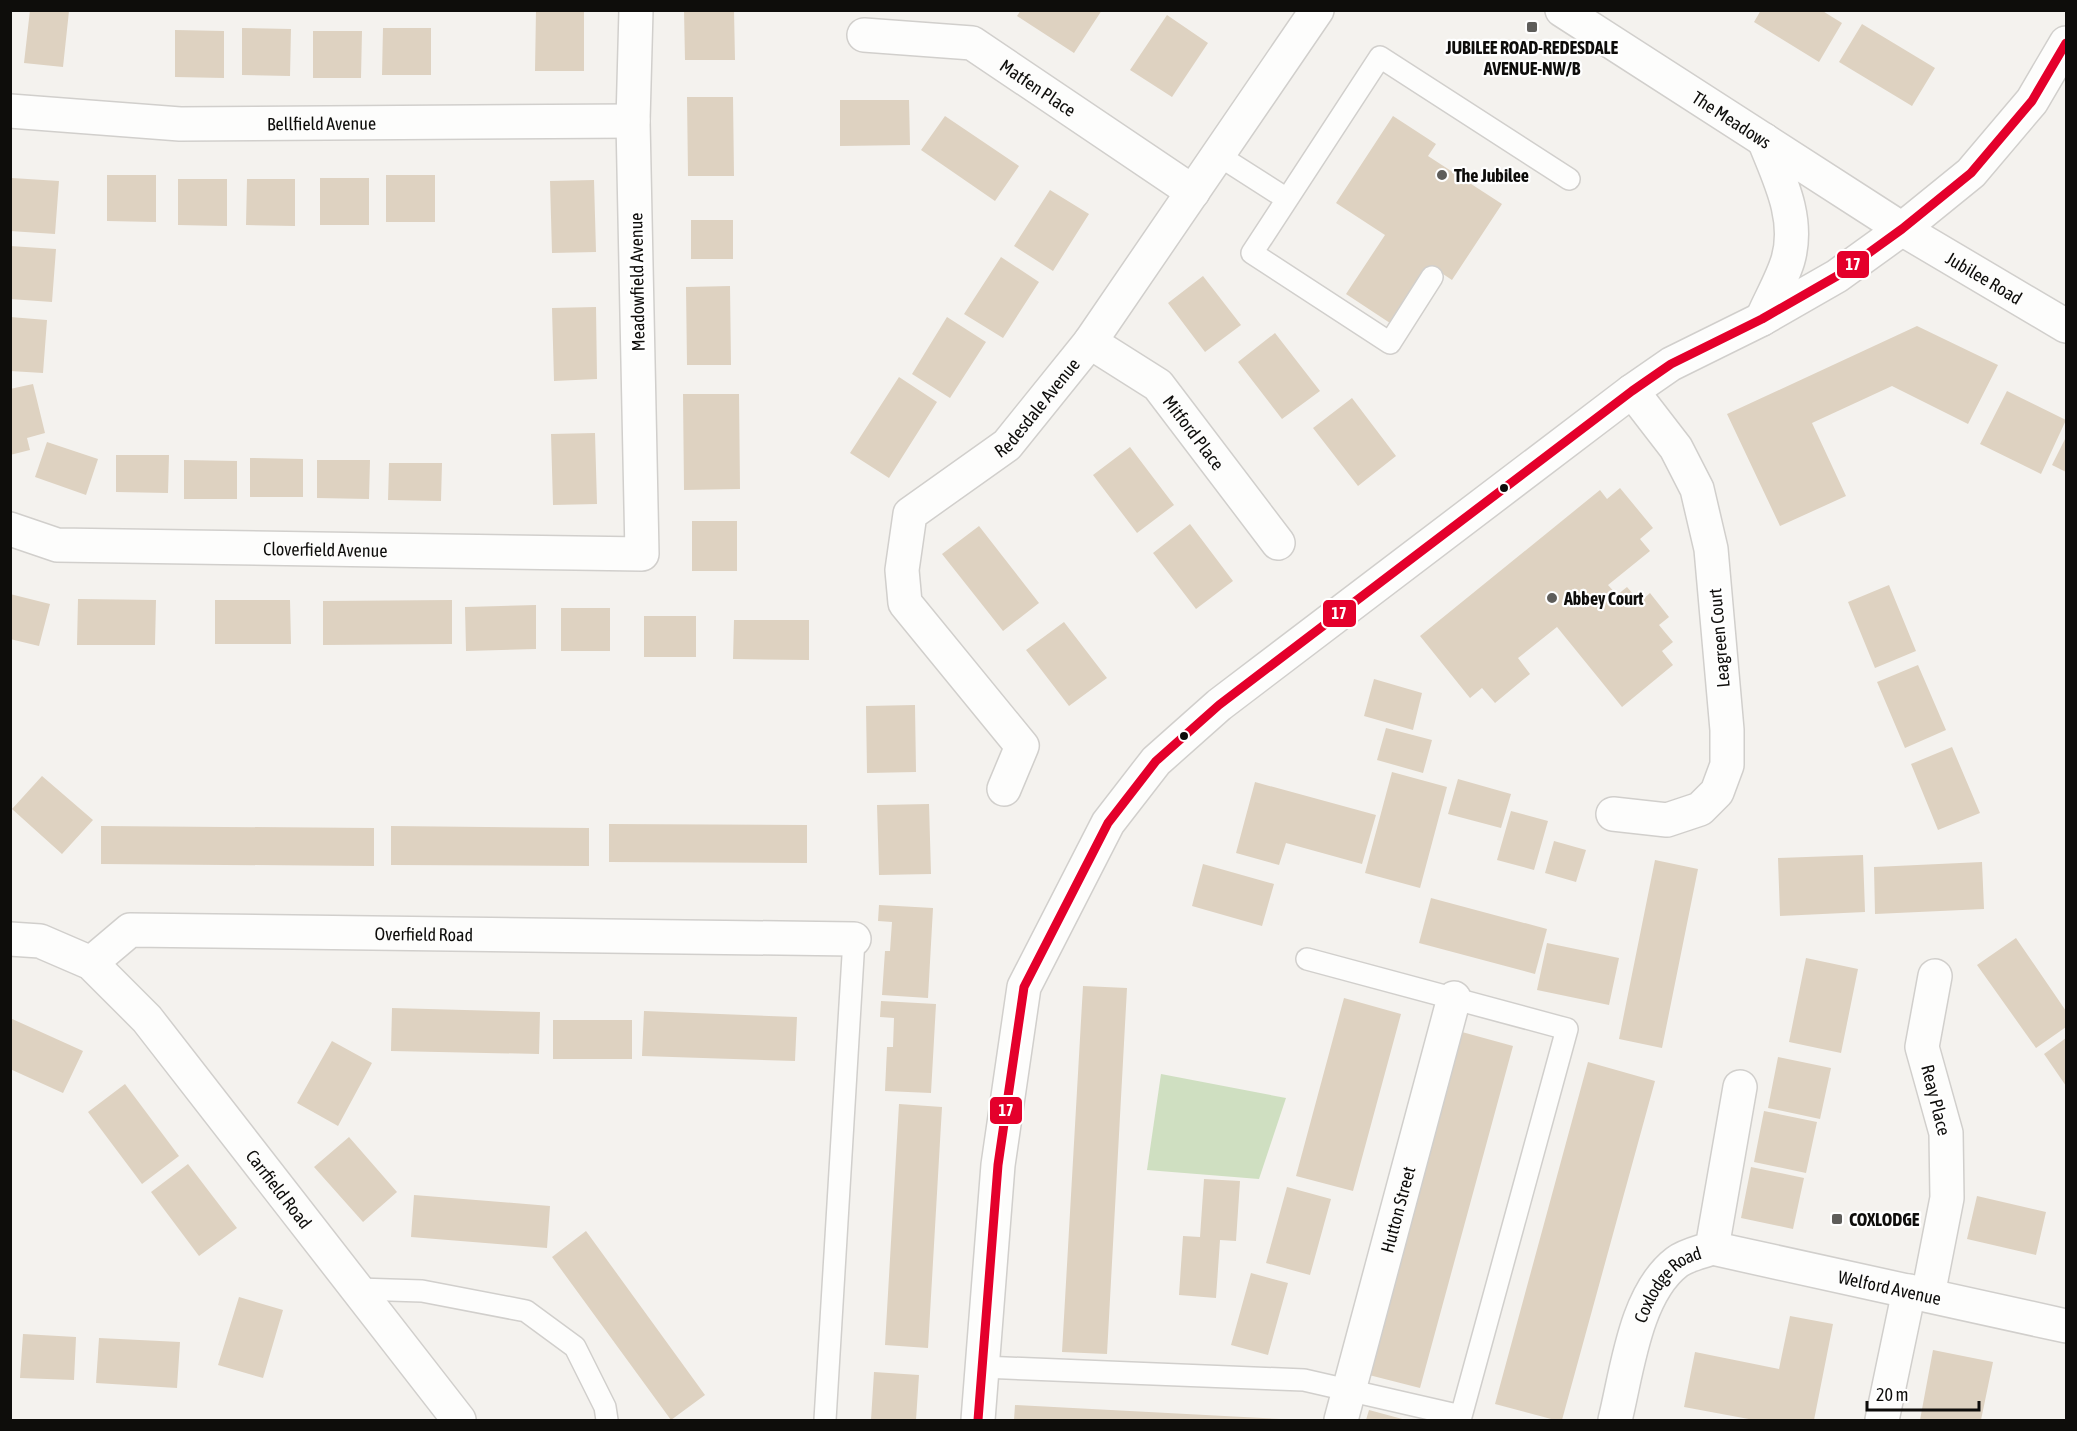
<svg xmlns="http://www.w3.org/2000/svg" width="2077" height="1431" font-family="'Asap Condensed',sans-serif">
	<rect width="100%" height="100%" fill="#f4f2ee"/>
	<path fill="#cfdfc1" d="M 1161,1074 L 1286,1098 L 1259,1179 L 1147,1170 Z"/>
	<path fill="#ded2c1" d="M 30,10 L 69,11 L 63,67 L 24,63 Z
		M 536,10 L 584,10 L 584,71 L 535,71 Z
		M 684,10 L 734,10 L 735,60 L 685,60 Z
		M 1021,10 L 1102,10 L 1074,53 L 1017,16 Z
		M 1761,10 L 1821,10 L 1842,23 L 1819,62 L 1754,22 Z
		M 1167,15 L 1208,43 L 1172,97 L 1130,70 Z
		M 1862,24 L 1935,68 L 1912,106 L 1839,62 Z
		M 242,28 L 291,29 L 290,76 L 242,75 Z
		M 383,28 L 431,28 L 431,75 L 382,75 Z
		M 175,30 L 224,31 L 224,78 L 175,77 Z
		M 313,31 L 362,31 L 361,78 L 313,78 Z
		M 687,97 L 733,97 L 734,176 L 688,176 Z
		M 840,100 L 909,100 L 910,145 L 840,146 Z
		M 945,116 L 1019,166 L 995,201 L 921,150 Z
		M 1393,116 L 1436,144 L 1428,156 L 1502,204 L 1452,280 L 1431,266 L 1393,325 L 1346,294 L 1385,235 L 1336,203 Z
		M 107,175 L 156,175 L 156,222 L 107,221 Z
		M 386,175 L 435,175 L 435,222 L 386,222 Z
		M 12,178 L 59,181 L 55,234 L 10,231 Z
		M 320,178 L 369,178 L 369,225 L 320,225 Z
		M 178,179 L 227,179 L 227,226 L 178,225 Z
		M 247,179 L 295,179 L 295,226 L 246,225 Z
		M 594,180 L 596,252 L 552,253 L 550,181 Z
		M 1050,190 L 1089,214 L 1053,271 L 1014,246 Z
		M 691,220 L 733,220 L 733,259 L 691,259 Z
		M 10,246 L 56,249 L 52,302 L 10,299 Z
		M 1001,257 L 1039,282 L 1003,338 L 964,314 Z
		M 1203,276 L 1241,325 L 1205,352 L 1168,303 Z
		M 730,286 L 731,365 L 687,365 L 686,287 Z
		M 596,307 L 597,379 L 554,381 L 552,308 Z
		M 10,317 L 47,320 L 43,373 L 10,371 Z
		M 947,317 L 986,342 L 950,398 L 912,374 Z
		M 1917,326 L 1998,365 L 1968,424 L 1892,386 L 1812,423 L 1846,496 L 1780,526 L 1727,414 Z
		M 1275,333 L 1320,391 L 1282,419 L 1238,362 Z
		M 899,377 L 937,402 L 889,478 L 850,453 Z
		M 33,384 L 45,433 L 27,438 L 30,450 L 10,455 L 10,389 Z
		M 2007,391 L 2066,420 L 2041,474 L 1980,444 Z
		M 683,394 L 739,394 L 740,489 L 684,490 Z
		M 1352,398 L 1396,456 L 1358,486 L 1313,428 Z
		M 595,433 L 597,504 L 553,505 L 551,434 Z
		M 2066,437 L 2066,472 L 2052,465 Z
		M 47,442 L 98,459 L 86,495 L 35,477 Z
		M 1130,447 L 1174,505 L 1137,533 L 1093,475 Z
		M 116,455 L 169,455 L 168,493 L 116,492 Z
		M 250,458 L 303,459 L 303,497 L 250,497 Z
		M 184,460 L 237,461 L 237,499 L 184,499 Z
		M 317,460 L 370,460 L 369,499 L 317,498 Z
		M 389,463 L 442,463 L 441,501 L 388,500 Z
		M 1620,488 L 1653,528 L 1640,539 L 1650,551 L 1608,585 L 1617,595 L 1627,587 L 1640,602 L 1650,593 L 1669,617 L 1659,625 L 1673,642 L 1662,651 L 1673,665 L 1622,707 L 1557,627 L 1518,658 L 1530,674 L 1495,703 L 1482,688 L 1470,698 L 1420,636 L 1600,490 L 1607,499 Z
		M 692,521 L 737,521 L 737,571 L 692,571 Z
		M 1190,524 L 1233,581 L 1196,609 L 1153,553 Z
		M 979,526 L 1039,603 L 1003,631 L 942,554 Z
		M 1889,585 L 1916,651 L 1875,668 L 1848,602 Z
		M 10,594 L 50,604 L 39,646 L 10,639 Z
		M 78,599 L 156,600 L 155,645 L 77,645 Z
		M 215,600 L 290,600 L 291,644 L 215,644 Z
		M 452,600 L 452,644 L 323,645 L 323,601 Z
		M 536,605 L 536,649 L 466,651 L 465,607 Z
		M 561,608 L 610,608 L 610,651 L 561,651 Z
		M 644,616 L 696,616 L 696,657 L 644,657 Z
		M 734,620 L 809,620 L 809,660 L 733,659 Z
		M 1064,622 L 1107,678 L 1069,706 L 1026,650 Z
		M 1918,665 L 1946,730 L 1905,748 L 1877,682 Z
		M 1374,679 L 1422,693 L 1413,730 L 1364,716 Z
		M 915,705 L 916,772 L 867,773 L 866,706 Z
		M 1386,728 L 1432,740 L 1423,773 L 1377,760 Z
		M 1952,747 L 1980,813 L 1938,830 L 1911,764 Z
		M 1392,772 L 1447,787 L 1420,888 L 1365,873 Z
		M 42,776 L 93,820 L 62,854 L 12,809 Z
		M 1458,779 L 1511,794 L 1501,828 L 1448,814 Z
		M 1255,782 L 1376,815 L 1362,864 L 1286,843 L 1279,865 L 1236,853 Z
		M 929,804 L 931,874 L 879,875 L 877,805 Z
		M 1511,811 L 1548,821 L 1534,870 L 1497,860 Z
		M 609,824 L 807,825 L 807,863 L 609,862 Z
		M 101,826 L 374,828 L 374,866 L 101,864 Z
		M 391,826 L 589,828 L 589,866 L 391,865 Z
		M 1554,841 L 1586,850 L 1576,882 L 1545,873 Z
		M 1863,855 L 1865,912 L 1780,916 L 1778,858 Z
		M 1655,860 L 1698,869 L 1662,1048 L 1619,1039 Z
		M 1982,862 L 1984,909 L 1875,914 L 1874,867 Z
		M 1203,864 L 1274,884 L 1262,926 L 1192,906 Z
		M 1431,898 L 1547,929 L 1535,974 L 1419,943 Z
		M 879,905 L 933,908 L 928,998 L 882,995 L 885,951 L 890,951 L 892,922 L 878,921 Z
		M 2016,938 L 2066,1011 L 2066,1027 L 2036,1048 L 1977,965 Z
		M 1547,943 L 1619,958 L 1609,1005 L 1537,990 Z
		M 1806,958 L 1858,969 L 1841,1053 L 1789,1042 Z
		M 1083,986 L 1127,988 L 1107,1354 L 1062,1352 Z
		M 1344,998 L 1401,1014 L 1353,1191 L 1296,1176 Z
		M 881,1001 L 936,1004 L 931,1093 L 885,1091 L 887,1047 L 893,1047 L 894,1018 L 880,1017 Z
		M 392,1008 L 540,1012 L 539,1054 L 391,1051 Z
		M 644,1011 L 797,1017 L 795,1061 L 642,1056 Z
		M 10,1018 L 83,1051 L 63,1093 L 10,1069 Z
		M 553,1020 L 632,1020 L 632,1059 L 553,1059 Z
		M 1462,1032 L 1513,1046 L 1420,1388 L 1369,1375 Z
		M 2066,1038 L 2066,1086 L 2044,1054 Z
		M 332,1041 L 372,1063 L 338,1126 L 297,1103 Z
		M 1778,1057 L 1831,1068 L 1820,1119 L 1768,1108 Z
		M 1588,1062 L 1655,1081 L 1562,1420 L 1555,1420 L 1495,1404 Z
		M 125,1084 L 179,1156 L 142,1184 L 88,1112 Z
		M 899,1104 L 942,1107 L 928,1348 L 885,1345 Z
		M 1764,1111 L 1817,1122 L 1806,1173 L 1754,1162 Z
		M 349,1137 L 397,1192 L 363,1222 L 314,1167 Z
		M 188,1164 L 237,1228 L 199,1256 L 151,1192 Z
		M 1751,1167 L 1804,1178 L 1793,1229 L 1741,1218 Z
		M 1204,1179 L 1240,1181 L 1236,1241 L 1220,1240 L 1216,1298 L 1179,1295 L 1183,1236 L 1200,1237 Z
		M 1287,1187 L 1331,1199 L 1310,1275 L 1266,1263 Z
		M 414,1195 L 550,1206 L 547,1248 L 411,1237 Z
		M 1977,1196 L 2046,1212 L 2036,1255 L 1967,1239 Z
		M 586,1231 L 705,1395 L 671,1420 L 552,1257 Z
		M 1251,1273 L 1288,1283 L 1268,1355 L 1231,1345 Z
		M 239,1297 L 283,1310 L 263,1378 L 218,1365 Z
		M 1790,1316 L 1833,1324 L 1814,1420 L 1754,1420 L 1684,1407 L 1695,1352 L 1779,1369 Z
		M 23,1334 L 76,1337 L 74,1380 L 20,1378 Z
		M 99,1338 L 180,1342 L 177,1388 L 96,1383 Z
		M 1933,1350 L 1993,1362 L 1981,1420 L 1920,1420 Z
		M 874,1372 L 919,1375 L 916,1420 L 871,1420 Z
		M 1015,1405 L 1281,1419 L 1281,1420 L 1014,1420 Z
		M 1369,1410 L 1406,1420 L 1366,1420 Z"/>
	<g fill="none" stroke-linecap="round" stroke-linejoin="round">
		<g stroke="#d1cfcc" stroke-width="24">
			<path id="service" d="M 1218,155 L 1287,199
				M 1432,277 L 1390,343 L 1252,253 L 1380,57 L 1569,179
				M 1307,959 L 1567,1029 L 1460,1420
				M 358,1289 L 422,1291 L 526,1311 L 575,1347 L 605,1407 L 607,1420
				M 982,1367 L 1304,1380 L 1461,1416
				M 825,1420 L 854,939"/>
		</g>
		<g stroke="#d1cfcc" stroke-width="36">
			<g id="minor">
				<path id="s1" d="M 864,35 L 972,43 L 1193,192"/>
				<path id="s2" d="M 10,111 L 180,124 L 633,121"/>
				<path id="s3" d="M 1090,342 L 1158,385 L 1278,543"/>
				<path id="s4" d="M 10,529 L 57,545 L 642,554 L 633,121 L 636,10"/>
				<path id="s5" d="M 1004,789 L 1022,746 L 905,603 L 902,570 L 910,514 L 1007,445 L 1090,342 L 1317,10"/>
				<path d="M 1613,814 L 1667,820 L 1700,809 L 1717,792 L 1727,765 L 1727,730 L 1711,549 L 1697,489 L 1676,448 L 1632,391"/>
				<path id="s6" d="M 10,939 L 40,941 L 91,963 L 147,1019 L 459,1420"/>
				<path id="s7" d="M 91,963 L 130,930 L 854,939"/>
				<path id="s8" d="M 1712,1248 L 2066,1326"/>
				<path d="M 1928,1295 L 1947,1198 L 1946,1133 L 1922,1047 L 1935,976"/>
				<path id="s9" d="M 1341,1420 L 1454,998"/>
				<path id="s10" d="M 1615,1420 C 1627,1372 1635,1294 1677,1262 C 1686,1255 1701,1252 1712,1248 L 1740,1087"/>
				<path d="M 1882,1420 L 1909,1291"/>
			</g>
		</g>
		<g stroke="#d1cfcc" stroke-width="36">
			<g id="tertiary">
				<path id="s11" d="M 1562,10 L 1902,229 L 2066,326"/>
				<path d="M 1762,319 C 1770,300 1782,280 1788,260 C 1800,218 1779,178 1764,140"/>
				<path d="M 978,1420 L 998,1165 L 1024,987 L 1108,823 L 1156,761 L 1219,705 L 1632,391 L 1671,364 L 1762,319 L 1837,276 L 1902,229 L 1971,173 L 2032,101 L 2066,43"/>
			</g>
		</g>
		<use href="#service" stroke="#fdfdfc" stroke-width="21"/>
		<use href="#minor" stroke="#fdfdfc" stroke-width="33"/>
		<use href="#tertiary" stroke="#fdfdfc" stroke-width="33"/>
		<g stroke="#fff" stroke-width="14">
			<path id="bus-1" d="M 978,1420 L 998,1165 L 1024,987 L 1108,823 L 1156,761 L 1219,705 L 1632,391 L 1671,364 L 1762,319 L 1837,276 L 1902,229 L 1971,173 L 2032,101 L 2066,43"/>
		</g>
		<use href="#bus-1" stroke="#e4002b" stroke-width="9"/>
	</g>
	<g fill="#5e5d5a" stroke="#fff" stroke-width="2">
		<rect x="1526" y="21" width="12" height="12" rx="3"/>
		<circle cx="1442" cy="175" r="6"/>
		<circle cx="1552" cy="598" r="6"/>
		<rect x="1831" y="1213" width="12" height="12" rx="3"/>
	</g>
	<g fill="#0e0d0b" stroke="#fff" stroke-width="2">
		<circle cx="1504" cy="488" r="5"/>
		<circle cx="1184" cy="736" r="5"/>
	</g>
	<g text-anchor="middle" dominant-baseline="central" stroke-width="4.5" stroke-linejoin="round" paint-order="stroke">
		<g font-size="18" font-weight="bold" fill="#0e0d0b" stroke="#fff" text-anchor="start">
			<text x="1532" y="47" text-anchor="middle">JUBILEE ROAD-REDESDALE<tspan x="1532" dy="21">AVENUE-NW/B</tspan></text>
			<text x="1454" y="175">The Jubilee</text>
			<text x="1564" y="598">Abbey Court</text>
			<text x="1849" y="1219">COXLODGE</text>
		</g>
		<g font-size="18" fill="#0e0d0b" stroke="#fff">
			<text stroke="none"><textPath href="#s1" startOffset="188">Matfen Place</textPath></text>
			<text stroke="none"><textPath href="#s11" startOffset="202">The Meadows</textPath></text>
			<text stroke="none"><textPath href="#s2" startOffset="312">Bellfield Avenue</textPath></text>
			<text stroke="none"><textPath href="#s11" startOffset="500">Jubilee Road</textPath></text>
			<text transform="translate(637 282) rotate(-91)">Meadowfield Avenue</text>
			<text stroke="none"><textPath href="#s5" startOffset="488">Redesdale Avenue</textPath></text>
			<text stroke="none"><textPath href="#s3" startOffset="140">Mitford Place</textPath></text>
			<text stroke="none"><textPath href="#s4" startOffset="318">Cloverfield Avenue</textPath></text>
			<text transform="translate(1719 638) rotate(-95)">Leagreen Court</text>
			<text stroke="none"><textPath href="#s7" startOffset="345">Overfield Road</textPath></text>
			<text transform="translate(1936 1100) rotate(76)">Reay Place</text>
			<text stroke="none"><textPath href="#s6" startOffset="380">Carrfield Road</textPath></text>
			<text stroke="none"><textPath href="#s9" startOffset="218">Hutton Street</textPath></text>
			<text stroke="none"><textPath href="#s8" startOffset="182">Welford Avenue</textPath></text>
			<text stroke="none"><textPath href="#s10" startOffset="150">Coxlodge Road</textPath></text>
		</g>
	</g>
	<g stroke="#fff" stroke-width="2">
		<rect x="1836" y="250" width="34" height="29" rx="6" fill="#e4002b"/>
		<rect x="1322" y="599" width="35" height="29" rx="6" fill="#e4002b"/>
		<rect x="989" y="1096" width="34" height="29" rx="6" fill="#e4002b"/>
	</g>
	<g font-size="16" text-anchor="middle" font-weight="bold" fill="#fff">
		<text x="1853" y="270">17</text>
		<text x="1339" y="619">17</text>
		<text x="1006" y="1116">17</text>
	</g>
	<rect width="2077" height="1431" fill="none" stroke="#0e0d0b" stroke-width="24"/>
	<path d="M1867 1401v9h112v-9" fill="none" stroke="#0e0d0b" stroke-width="3"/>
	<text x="1876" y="1401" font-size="18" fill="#0e0d0b" stroke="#ffffff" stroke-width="4.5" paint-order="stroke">20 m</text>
</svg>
